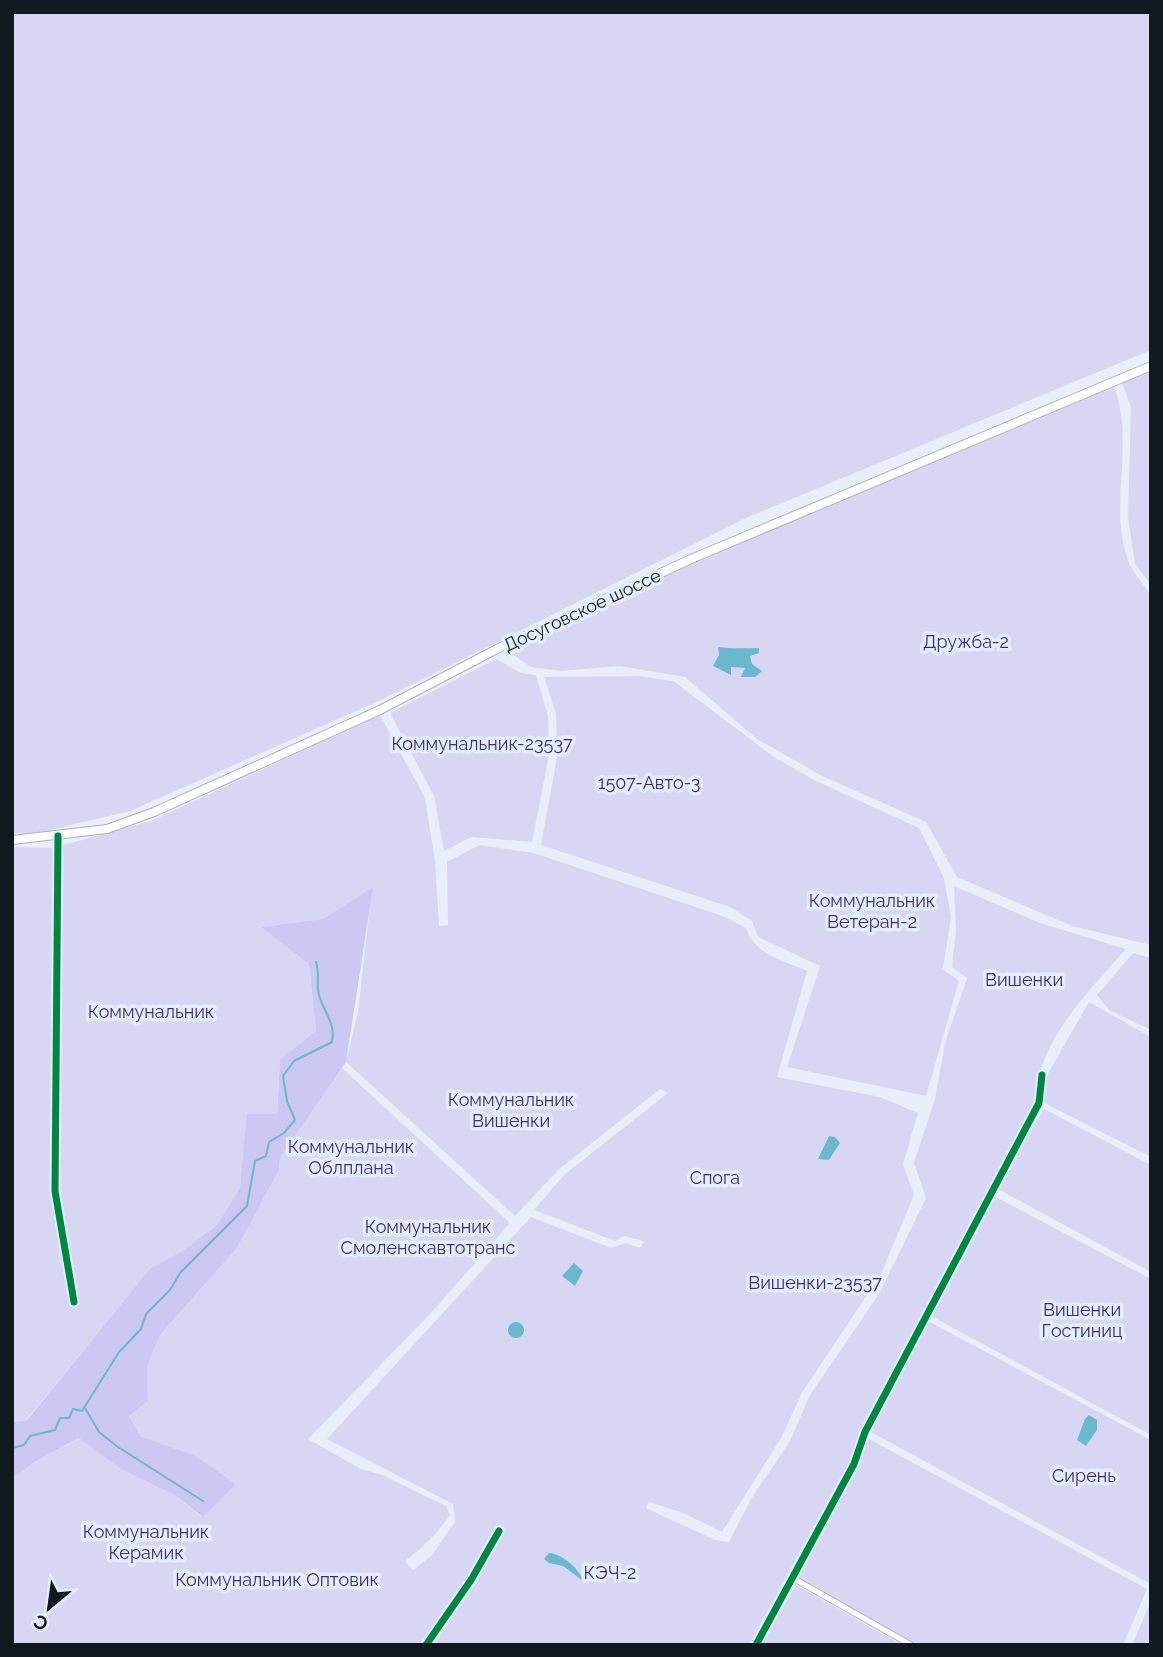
<svg xmlns="http://www.w3.org/2000/svg" width="1163" height="1657" font-family="Raleway,sans-serif">
	<rect width="100%" height="100%" fill="#e8eff8"/>
	<path fill="#d8d7f3" d="M 12,12 L 1151,12 L 1151,350 L 746,518 L 379,701 L 130,811 L 37,833 L 12,833 Z
		M 1151,369 L 1151,585 L 1135,564 L 1128,517 L 1131,407 L 1121,381 Z
		M 1114,387 C 1136,443 1107,507 1129,563 C 1134,574 1144,585 1151,595 L 1151,945 L 1072,926 L 957,877 L 926,822 L 824,777 L 757,739 L 685,677 L 619,666 L 562,671 L 531,667 L 511,653 L 734,542 L 835,497 Z
		M 496,659 L 521,673 L 536,675 L 548,716 L 549,755 L 532,842 L 471,837 L 444,851 L 434,796 L 390,713 Z
		M 638,676 L 673,681 L 774,757 L 812,779 L 919,828 L 944,878 L 951,917 L 943,969 L 959,981 L 926,1096 L 787,1067 L 820,966 L 758,937 L 752,921 L 730,907 L 541,845 L 557,757 L 556,714 L 544,677 Z
		M 380,715 L 425,798 L 435,861 L 439,926 L 448,925 L 447,862 L 479,845 L 534,853 L 723,916 L 746,928 C 755,955 782,960 807,971 L 777,1077 L 880,1097 L 918,1113 L 903,1164 L 914,1195 L 881,1274 L 803,1391 L 781,1438 L 722,1532 L 683,1513 L 649,1502 L 646,1508 L 715,1540 L 729,1542 L 751,1499 L 790,1441 L 810,1395 L 879,1294 L 926,1198 L 914,1163 L 935,1099 L 945,1043 L 967,978 L 952,967 L 956,931 L 954,886 L 1040,923 L 1126,949 C 1084,997 1041,1037 1033,1104 L 862,1426 L 856,1450 L 749,1645 L 433,1645 L 476,1582 L 505,1528 L 499,1524 L 465,1586 L 422,1645 L 12,1645 L 12,1478 L 36,1461 L 80,1438 L 119,1468 L 176,1496 L 202,1517 L 236,1484 L 196,1456 L 140,1436 L 129,1416 L 148,1401 L 147,1367 L 160,1335 L 237,1248 L 279,1170 L 280,1158 L 342,1068 L 510,1223 L 432,1312 L 308,1439 L 361,1469 L 382,1475 L 446,1506 L 450,1515 C 437,1534 423,1547 405,1561 L 413,1570 L 431,1556 L 455,1522 L 453,1504 L 327,1439 L 531,1217 L 611,1248 L 626,1243 L 640,1248 L 644,1241 L 624,1236 L 615,1241 L 534,1210 L 565,1174 L 668,1093 L 660,1089 L 558,1170 L 515,1216 L 346,1062 L 358,1012 L 372,888 L 323,919 L 261,927 L 309,964 L 316,1031 L 280,1059 L 277,1114 L 243,1165 L 240,1188 L 217,1225 L 183,1251 L 150,1270 L 26,1420 L 12,1423 L 12,847 L 53,848 L 151,821 Z
		M 1133,953 L 1151,958 L 1151,1030 L 1109,1010 L 1097,995 Z
		M 1089,1002 L 1151,1037 L 1151,1157 L 1042,1102 L 1046,1077 Z
		M 1044,1109 L 1151,1165 L 1151,1272 L 996,1188 Z
		M 992,1195 L 1151,1279 L 1151,1435 L 929,1315 Z
		M 928,1321 L 1151,1440 L 1149,1583 L 869,1431 Z
		M 869,1439 L 1147,1589 L 1123,1645 L 915,1645 L 796,1578 Z
		M 796,1585 L 902,1645 L 761,1645 Z
		M 1151,1601 L 1151,1645 L 1132,1645 Z"/>
	<path fill="#ccc7f3" d="M 373,887 L 346,1062 L 280,1158 L 279,1170 L 237,1248 L 160,1335 L 147,1367 L 148,1401 L 129,1416 L 140,1436 L 196,1456 L 236,1484 L 203,1517 L 176,1496 L 119,1468 L 79,1438 L 36,1461 L 12,1478 L 12,1423 L 27,1420 L 150,1269 L 183,1251 L 217,1225 L 240,1188 L 247,1114 L 277,1114 L 280,1059 L 316,1031 L 309,964 L 261,927 L 323,919 Z"/>
	<path fill="#6ab9cd" d="M 718,647 C 732,649 746,648 759,648 L 759,653 L 750,656 L 752,664 L 762,671 L 755,677 L 741,677 L 745,668 L 731,667 L 731,675 L 713,666 L 719,655 Z
		M 829,1136 L 835,1137 L 840,1143 L 829,1160 L 818,1159 Z
		M 574,1263 L 583,1271 L 575,1286 L 562,1276 Z
		M508 1330a8 8 0 1 1 16 0a8 8 0 1 1-16 0Z
		M 1089,1415 L 1097,1420 L 1097,1430 L 1086,1446 L 1077,1440 L 1085,1419 Z
		M 549,1553 C 561,1553 581,1570 583,1581 L 563,1566 L 549,1563 L 544,1559 Z"/>
	<g fill="none" stroke-linecap="round" stroke-linejoin="round">
		<path stroke="#6ab9cd" stroke-width="2" d="M 85,1408 L 99,1432 L 118,1447 L 203,1501
			M 12,1448 L 24,1445 L 30,1436 L 55,1430 L 60,1418 L 69,1418 L 73,1409 L 82,1411 L 119,1352 L 141,1329 L 146,1314 L 170,1290 L 180,1273 L 247,1206 L 255,1161 L 266,1156 L 269,1142 L 284,1133 L 295,1120 L 287,1101 L 283,1076 L 294,1061 L 332,1042 C 336,1023 324,1013 319,995 C 316,984 320,974 316,962"/>
		<g stroke="#abb1ba" stroke-width="7">
			<path id="minor" d="M 58,836 L 55,1191 L 74,1302
				M 791,1577 L 911,1645
				M 426,1645 L 471,1580 L 499,1531
				M 756,1645 L 854,1464 L 865,1432 L 1039,1103 L 1042,1075"/>
		</g>
		<g stroke="#abb1ba" stroke-width="10">
			<path id="secondary" d="M 12,840 L 107,829 L 154,812 L 380,710 L 497,649 L 691,559 L 1151,366"/>
		</g>
		<use href="#minor" stroke="#fcfdfe" stroke-width="5"/>
		<use href="#secondary" stroke="#fcfdfe" stroke-width="8"/>
		<g stroke="#e2eefe" stroke-width="11">
			<path id="cycleway" d="M 58,836 L 55,1191 L 74,1302
				M 426,1645 L 471,1580 L 499,1531
				M 756,1645 L 854,1464 L 865,1432 L 1039,1103 L 1042,1075"/>
		</g>
		<use href="#cycleway" stroke="#00873e" stroke-width="7"/>
	</g>
	<g text-anchor="middle" dominant-baseline="central" stroke-width="7" stroke-linejoin="round" paint-order="stroke">
		<g font-size="18" fill="#111820" stroke="#e2eefe">
			<text transform="translate(582 610) rotate(-25)">Досуговское шоссе</text>
		</g>
		<g font-size="18" fill="#43297b" stroke="#e2eefe">
			<text x="966" y="641">Дружба-2</text>
			<text x="482" y="743">Коммунальник-23537</text>
			<text x="649" y="782">1507-Авто-3</text>
			<text x="872" y="900">Коммунальник<tspan x="872" dy="21">Ветеран-2</tspan></text>
			<text x="1024" y="979">Вишенки</text>
			<text x="151" y="1011">Коммунальник</text>
			<text x="511" y="1099">Коммунальник<tspan x="511" dy="21">Вишенки</tspan></text>
			<text x="351" y="1146">Коммунальник<tspan x="351" dy="21">Облплана</tspan></text>
			<text x="715" y="1177">Спога</text>
			<text x="428" y="1226">Коммунальник<tspan x="428" dy="21">Смоленскавтотранс</tspan></text>
			<text x="815" y="1282">Вишенки-23537</text>
			<text x="1082" y="1309">Вишенки<tspan x="1082" dy="21">Гостиниц</tspan></text>
			<text x="1084" y="1475">Сирень</text>
			<text x="146" y="1531">Коммунальник<tspan x="146" dy="21">Керамик</tspan></text>
			<text x="610" y="1572">КЭЧ-2</text>
			<text x="277" y="1579">Коммунальник Оптовик</text>
		</g>
	</g>
	<rect width="1163" height="1657" fill="none" stroke="#111820" stroke-width="28"/>
	<g transform="translate(49 1608) rotate(209)" stroke="#e2eefe" stroke-width="5" paint-order="stroke">
	<path d="M0-5L12 26L0 18L-12 26Z" fill="#111820"/>
	<text y="-10" font-size="19" font-weight="bold" text-anchor="middle" fill="#111820">С</text>
	</g>
</svg>
